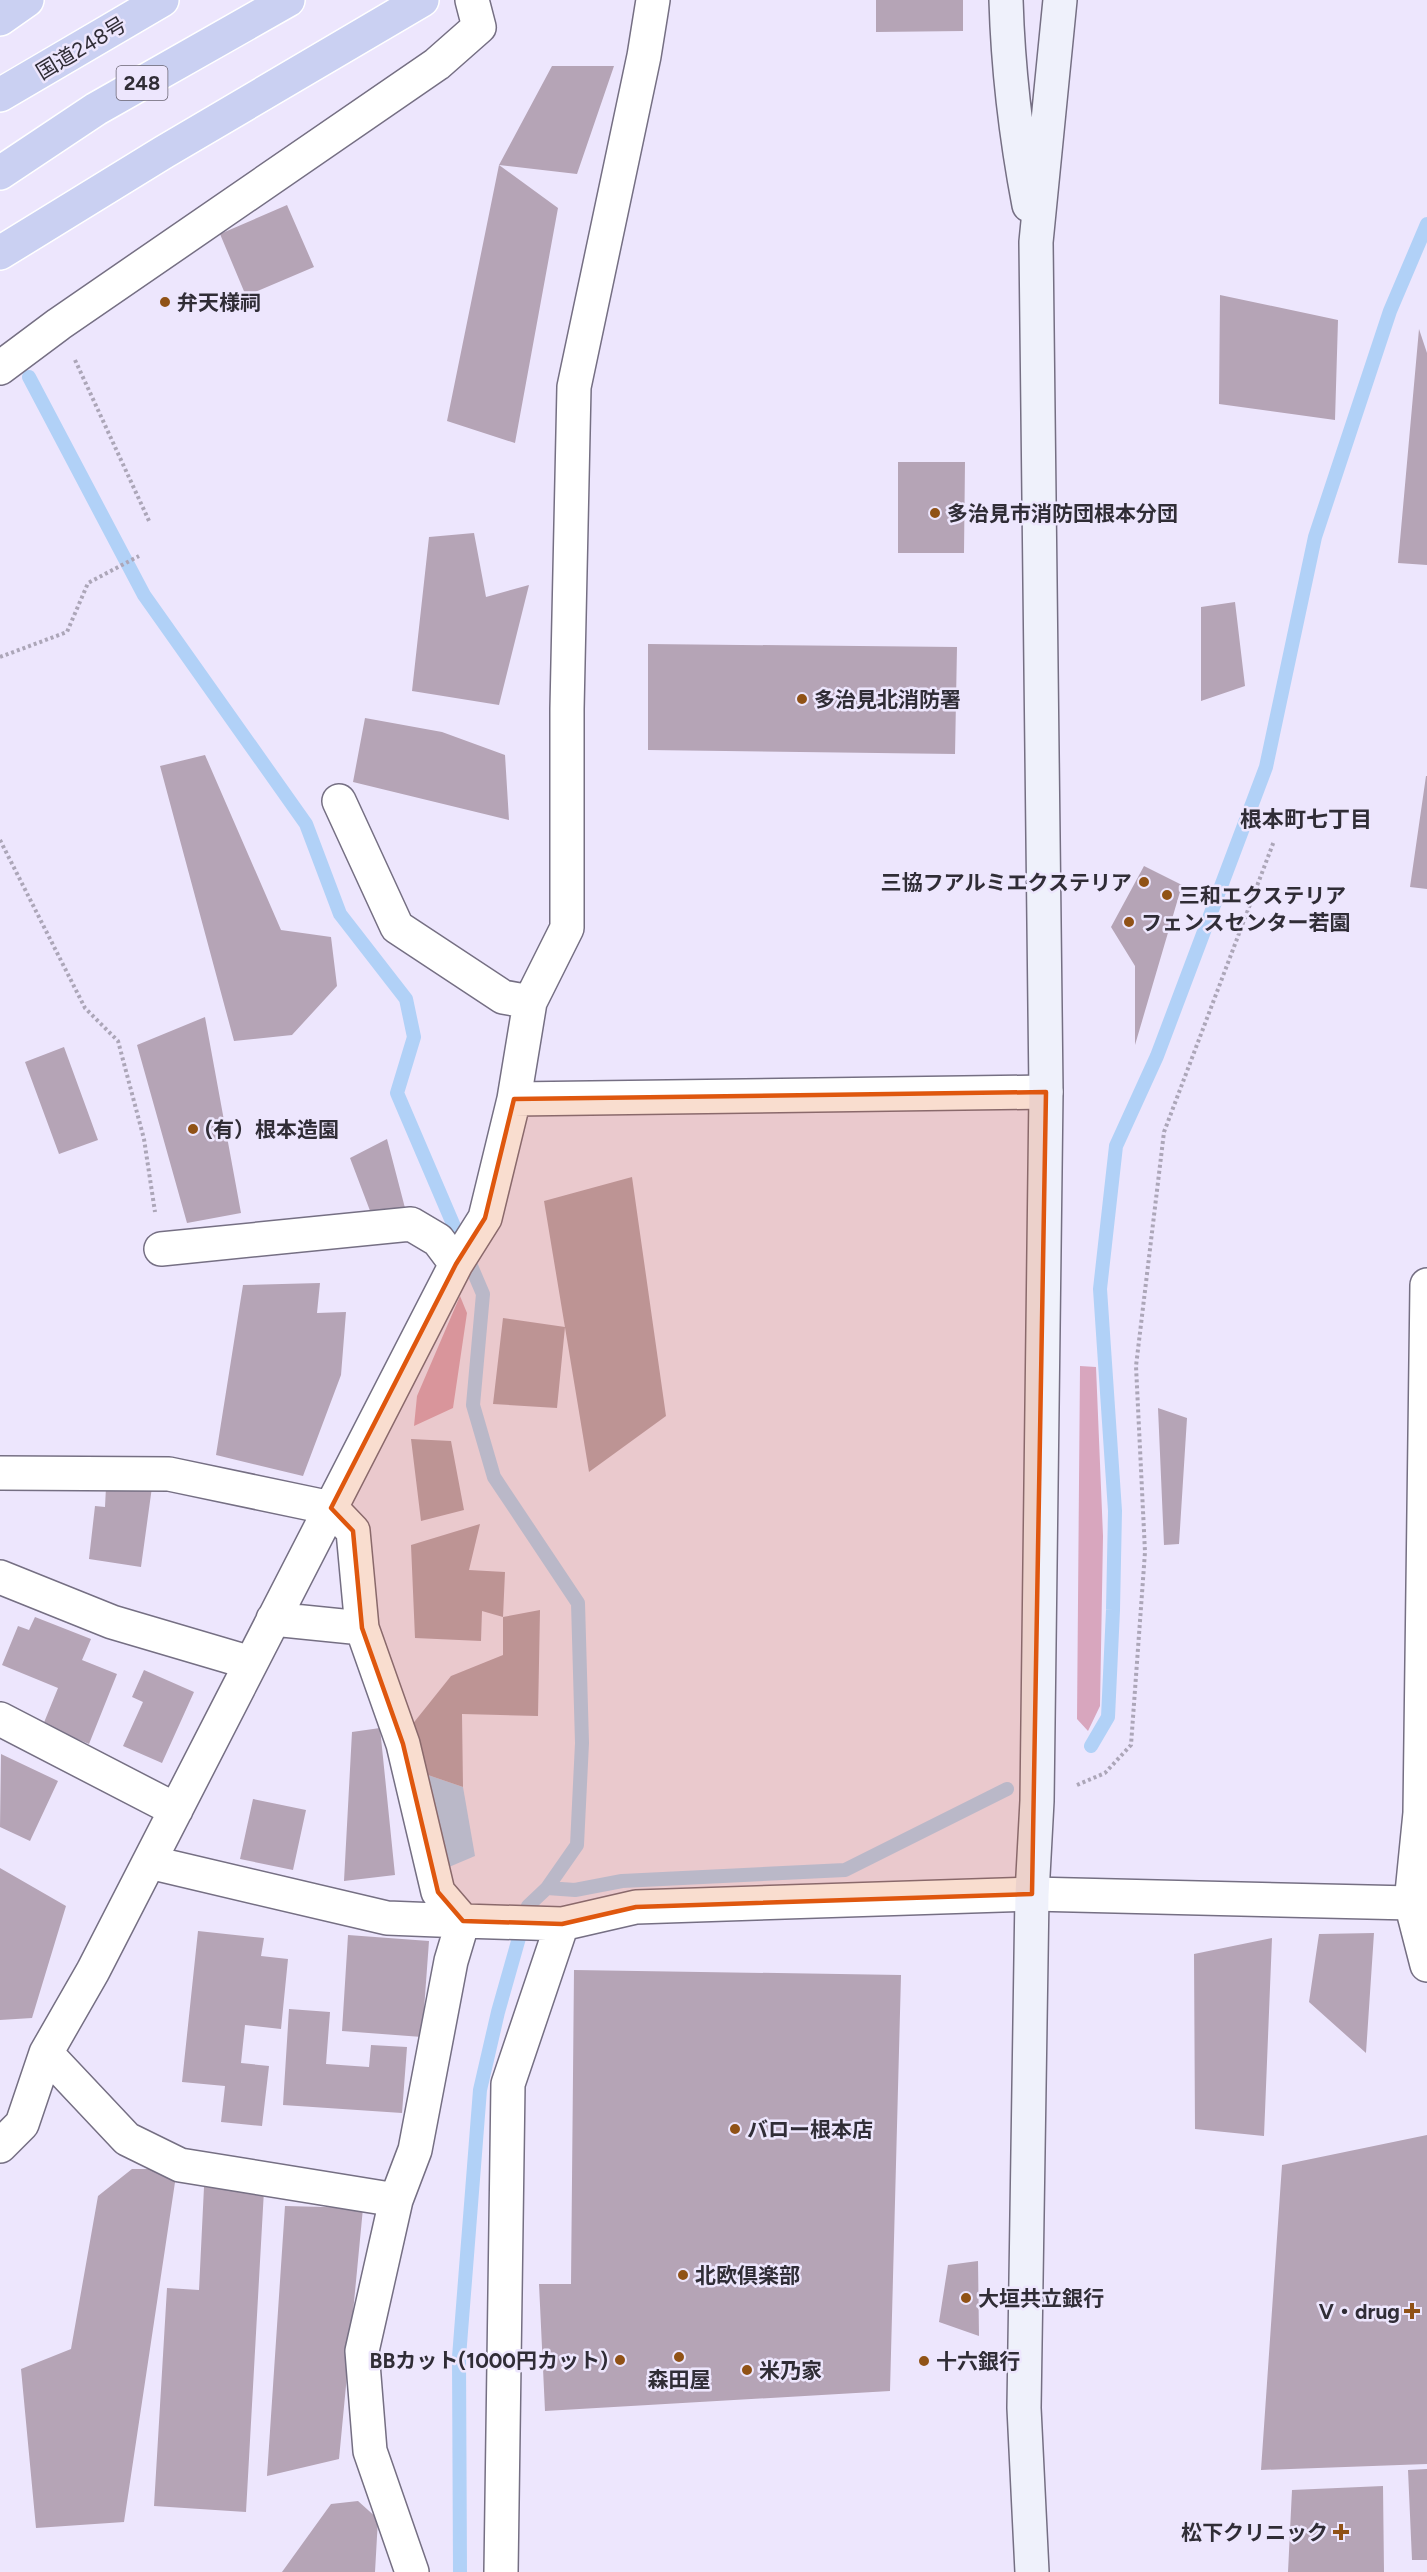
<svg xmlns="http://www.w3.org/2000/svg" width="1427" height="2572" font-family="Figtree,'Noto Sans JP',sans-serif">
	<rect width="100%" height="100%" fill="#ede6fd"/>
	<path fill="#d8a6be" d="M 460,1296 L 467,1313 L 453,1408 L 414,1426 L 417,1396 Z
		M 1080,1366 L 1096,1367 L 1103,1536 L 1100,1706 L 1088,1731 L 1077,1719 Z"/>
	<path fill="#b1d1f7" d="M 425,1774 L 463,1787 L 475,1856 L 449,1867 Z"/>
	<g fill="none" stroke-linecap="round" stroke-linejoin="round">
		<path stroke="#b1d1f7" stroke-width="14" d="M 29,377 L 144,595 L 306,824 L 340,914 L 406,999 L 414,1037 L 397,1093 L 483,1294 L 473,1405 L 494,1477 L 578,1603 L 582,1743 L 577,1845 L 547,1888
			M 1091,1746 L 1108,1717 L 1113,1610 L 1115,1511 L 1100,1289 L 1116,1146 L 1157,1056 L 1266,767 L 1315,537 L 1390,311 L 1427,224
			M 460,2572 L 459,2357 L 480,2090 L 498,2012 L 528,1906 L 547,1888 L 575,1890 L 622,1881 L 845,1870 L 1007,1789"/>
	</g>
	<path fill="#b5a4b6" d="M 876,0 L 963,0 L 963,31 L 876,32 Z
		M 552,66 L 614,66 L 577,174 L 499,165 Z
		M 499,165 L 558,208 L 515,443 L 447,421 Z
		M 287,205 L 314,267 L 246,296 L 220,234 Z
		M 1220,295 L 1338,320 L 1335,420 L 1219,404 Z
		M 1419,329 L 1427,353 L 1427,565 L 1398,563 Z
		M 898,462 L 965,462 L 964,553 L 898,553 Z
		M 474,533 L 486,597 L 529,585 L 499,705 L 412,691 L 429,537 Z
		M 1235,602 L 1245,686 L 1201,701 L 1201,607 Z
		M 648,644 L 957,647 L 955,754 L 648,750 Z
		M 365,718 L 442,732 L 505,755 L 509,820 L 353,782 Z
		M 205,755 L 281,930 L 331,937 L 337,986 L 292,1035 L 234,1041 L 160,766 Z
		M 1426,776 L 1427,776 L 1427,889 L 1410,887 Z
		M 1144,866 L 1182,885 L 1135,1045 L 1135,966 L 1111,927 Z
		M 205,1017 L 241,1213 L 187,1223 L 137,1045 Z
		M 64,1047 L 98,1140 L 59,1154 L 25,1062 Z
		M 387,1139 L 405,1208 L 372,1216 L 350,1158 Z
		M 632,1177 L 666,1416 L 589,1472 L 544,1201 Z
		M 320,1283 L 317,1313 L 346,1312 L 341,1375 L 303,1476 L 216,1455 L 243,1285 Z
		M 503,1318 L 565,1327 L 557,1408 L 493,1404 Z
		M 1158,1408 L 1187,1418 L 1179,1544 L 1164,1545 Z
		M 411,1439 L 451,1441 L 464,1510 L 421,1521 Z
		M 106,1487 L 152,1487 L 141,1567 L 89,1559 L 95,1506 L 105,1507 Z
		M 480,1524 L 469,1570 L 505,1572 L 503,1617 L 482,1611 L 481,1641 L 415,1638 L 411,1545 Z
		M 540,1610 L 538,1716 L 462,1714 L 463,1787 L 425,1774 L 411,1726 L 451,1676 L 503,1655 L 503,1617 Z
		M 35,1617 L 91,1639 L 82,1660 L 117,1674 L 89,1744 L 43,1725 L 58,1688 L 2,1665 L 18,1626 L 29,1630 Z
		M 144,1670 L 194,1692 L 162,1763 L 123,1746 L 143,1702 L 132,1697 Z
		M 380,1728 L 395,1875 L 344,1881 L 352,1732 Z
		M 1,1754 L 58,1781 L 30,1841 L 0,1827 Z
		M 253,1799 L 306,1810 L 293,1870 L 240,1859 Z
		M 0,1868 L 66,1906 L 32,2018 L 0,2020 Z
		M 198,1931 L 264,1938 L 261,1956 L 288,1959 L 281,2029 L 245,2025 L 241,2063 L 269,2066 L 262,2126 L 221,2122 L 225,2086 L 182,2082 Z
		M 1374,1933 L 1366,2053 L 1309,2002 L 1319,1934 Z
		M 348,1935 L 429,1941 L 422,2037 L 342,2031 Z
		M 1272,1938 L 1264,2136 L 1195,2129 L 1194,1954 Z
		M 574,1970 L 901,1975 L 890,2391 L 545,2411 L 539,2284 L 571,2284 Z
		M 289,2009 L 330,2012 L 326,2064 L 369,2067 L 371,2045 L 407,2047 L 402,2113 L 283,2105 Z
		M 1427,2135 L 1427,2464 L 1261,2470 L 1282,2165 Z
		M 132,2169 L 177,2169 L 124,2522 L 36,2528 L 21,2369 L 71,2349 L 98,2196 Z
		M 204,2187 L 264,2190 L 246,2512 L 154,2506 L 167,2288 L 199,2290 Z
		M 285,2206 L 363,2208 L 339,2459 L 267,2476 Z
		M 978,2261 L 979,2336 L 939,2322 L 948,2265 Z
		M 1427,2469 L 1427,2560 L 1412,2560 L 1408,2470 Z
		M 1383,2486 L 1384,2572 L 1288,2572 L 1292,2490 Z
		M 358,2501 L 378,2519 L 375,2572 L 282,2572 L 331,2504 Z"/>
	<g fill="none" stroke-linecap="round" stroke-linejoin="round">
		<g stroke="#756f83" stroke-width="36">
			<path id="street" d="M 0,368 L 59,324 L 437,64 L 479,27 L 472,0
				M 339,801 L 397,927 L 503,997 L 530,1002
				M 514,1099 L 1046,1092
				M 161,1249 L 411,1224 L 438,1240 L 456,1264
				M 1427,1285 L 1420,1813 L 1411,1903 L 1427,1965
				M 0,1473 L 169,1474 L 331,1508 L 353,1531 L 362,1628 L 403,1744 L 438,1892 L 463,1921 L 451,1961 L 415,2150 L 396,2200 L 362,2351 L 370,2451 L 412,2572
				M 0,1577 L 112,1622 L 251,1663
				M 273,1619 L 362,1628
				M 0,1719 L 176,1810
				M 149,1862 L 387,1918 L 463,1921 L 562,1924 L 636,1907 L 1032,1894 L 1411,1903
				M 46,2053 L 127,2139 L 180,2165 L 396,2200
				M 0,2146 L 22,2124 L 46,2053 L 93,1971 L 456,1264 L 485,1218 L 514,1099 L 530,1002 L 567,928 L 567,709 L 574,387 L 644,56 L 653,0
				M 501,2572 L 508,2084 L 562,1924"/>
		</g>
		<g stroke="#756f83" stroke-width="36">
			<path id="secondary" d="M 1006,0 C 1008,69 1016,137 1029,205
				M 1032,2572 L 1024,2408 L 1032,1894 L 1037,1801 L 1046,1092 L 1036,242 L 1060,0"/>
		</g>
		<g stroke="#fff" stroke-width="36">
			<path id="highway" d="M 0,19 L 27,0
				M 0,95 L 162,0
				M 0,173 L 96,109 L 288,0
				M 0,253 L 164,152 L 422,0"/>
		</g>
		<path stroke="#aca6b8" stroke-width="4" stroke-dasharray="3 3" stroke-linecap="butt" d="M 75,360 L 150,523
			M 0,657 L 67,632 L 88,583 L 139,556
			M 0,840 L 85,1008 L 118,1041 L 144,1139 L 155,1212
			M 1077,1785 L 1105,1773 L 1131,1745 L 1145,1552 L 1136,1366 L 1164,1132 L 1274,841"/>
		<use href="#street" stroke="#fff" stroke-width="33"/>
		<use href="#secondary" stroke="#eff1fb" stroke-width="33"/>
		<use href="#highway" stroke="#cad0f2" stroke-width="33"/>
	</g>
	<path fill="#df570e" fill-opacity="0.2" stroke="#df570e" stroke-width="4.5" stroke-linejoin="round" d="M 1046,1092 L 1032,1894 L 636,1907 L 562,1924 L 463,1921 L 438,1892 L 403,1744 L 362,1628 L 353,1531 L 331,1508 L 456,1264 L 485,1218 L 514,1099 Z"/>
	<g fill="#905216" stroke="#ede6fd" stroke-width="2">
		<circle cx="165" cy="302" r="6"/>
		<circle cx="935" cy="513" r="6"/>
		<circle cx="802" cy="699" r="6"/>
		<circle cx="1144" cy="882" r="6"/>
		<circle cx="1167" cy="895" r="6"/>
		<circle cx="1129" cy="922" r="6"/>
		<circle cx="193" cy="1129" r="6"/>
		<circle cx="735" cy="2129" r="6"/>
		<circle cx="683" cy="2275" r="6"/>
		<circle cx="966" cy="2298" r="6"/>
		<path d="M1409 2302h6v6h6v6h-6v6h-6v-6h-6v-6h6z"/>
		<circle cx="679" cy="2357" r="6"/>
		<circle cx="620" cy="2360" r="6"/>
		<circle cx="924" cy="2361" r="6"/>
		<circle cx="747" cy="2370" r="6"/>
		<path d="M1338 2523h6v6h6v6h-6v6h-6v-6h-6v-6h6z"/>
	</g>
	<g text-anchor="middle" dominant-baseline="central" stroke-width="5" stroke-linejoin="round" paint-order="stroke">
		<rect fill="#ede6fd" stroke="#696472" stroke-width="1.5" x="116.5" y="66" width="51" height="34" rx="4.5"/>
		<g font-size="20" font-weight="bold" fill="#302d36">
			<text x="142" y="83">248</text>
		</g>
		<g font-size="21" fill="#302d36" stroke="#ede6fd">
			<text transform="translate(81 48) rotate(-31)">国道248号</text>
		</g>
		<g font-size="21" font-weight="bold" fill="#302d36" stroke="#ede6fd" text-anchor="start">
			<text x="177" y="302">弁天様祠</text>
			<text x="947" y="513">多治見市消防団根本分団</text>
			<text x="814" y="699">多治見北消防署</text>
			<text x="1132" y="882" text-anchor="end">三協フアルミエクステリア</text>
			<text x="1179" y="895">三和エクステリア</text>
			<text x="1141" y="922">フェンスセンター若園</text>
			<text x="205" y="1129">(有）根本造園</text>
			<text x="747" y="2129">バロー根本店</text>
			<text x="695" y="2275">北欧倶楽部</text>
			<text x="978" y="2298">大垣共立銀行</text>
			<text x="1400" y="2311" text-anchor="end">V・drug</text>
			<text x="608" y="2360" text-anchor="end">BBカット(1000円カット)</text>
			<text x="936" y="2361">十六銀行</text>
			<text x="759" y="2370">米乃家</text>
			<text x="679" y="2379" text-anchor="middle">森田屋</text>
			<text x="1328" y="2532" text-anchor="end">松下クリニック</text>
		</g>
		<g font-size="22" font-weight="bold" fill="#302d36" stroke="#ede6fd">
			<text x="1306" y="819">根本町七丁目</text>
		</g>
	</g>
</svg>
